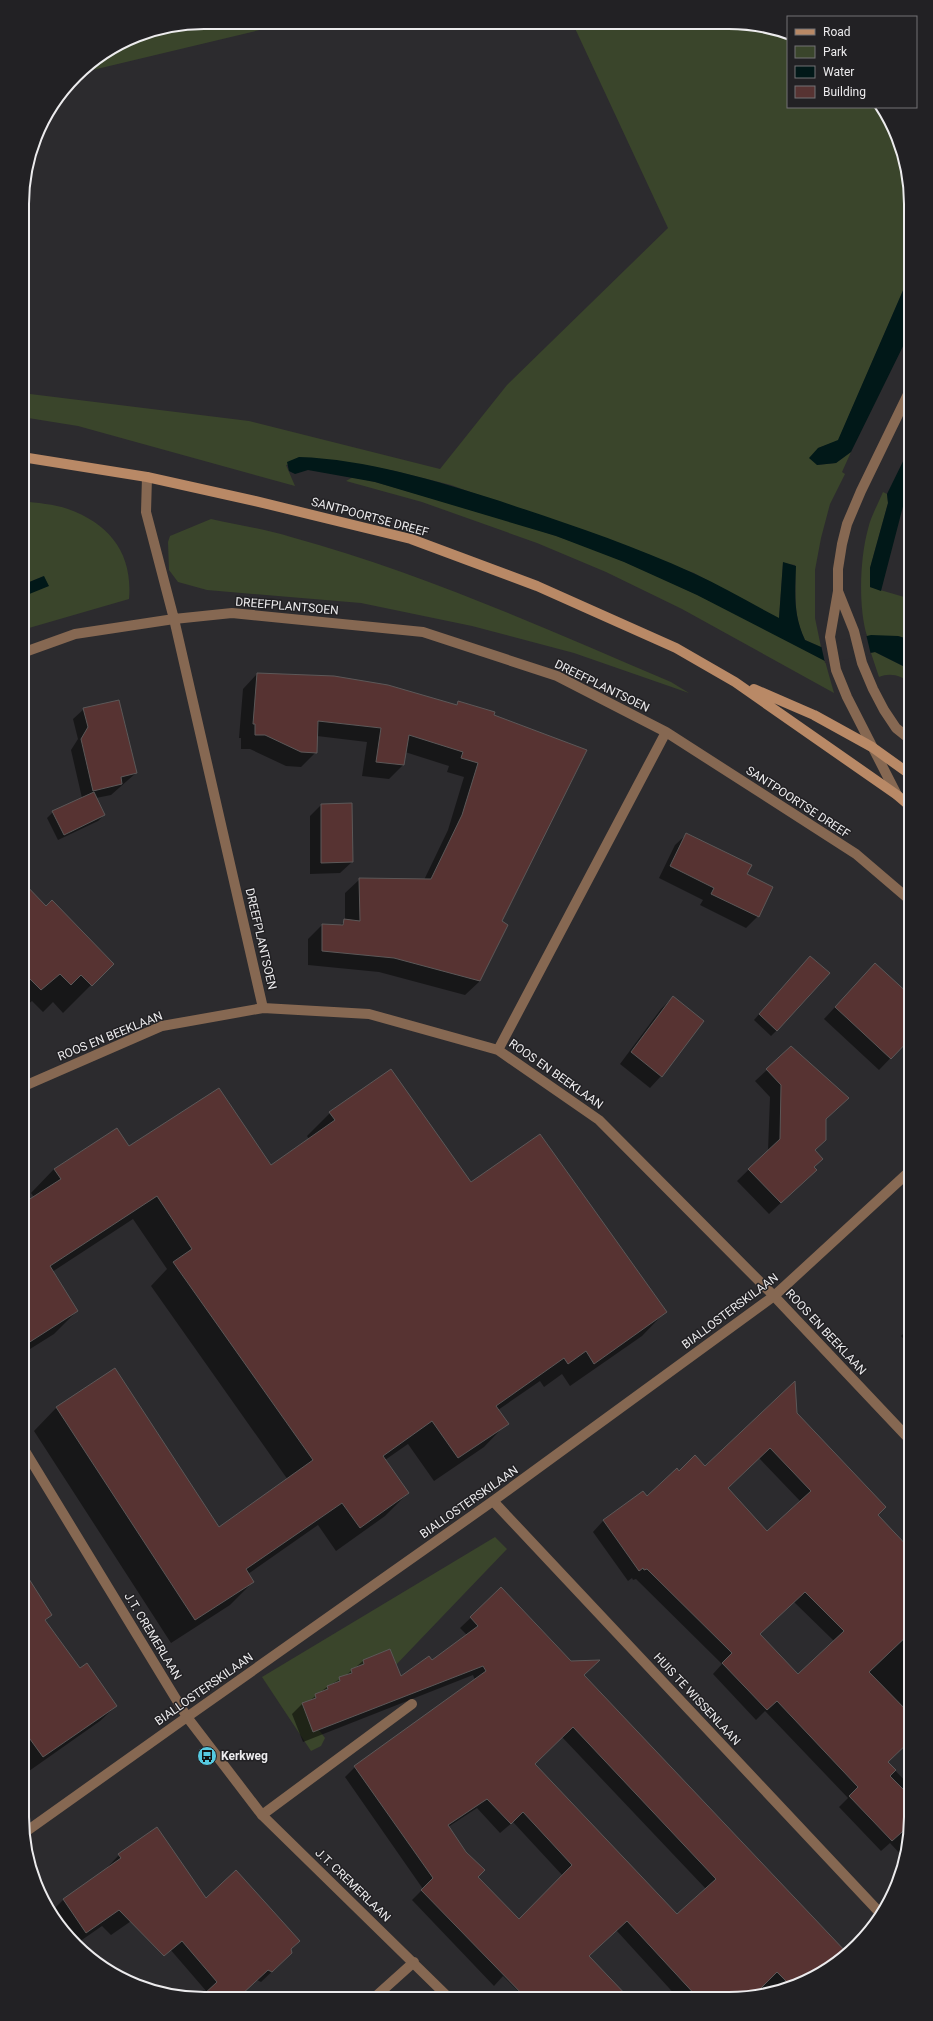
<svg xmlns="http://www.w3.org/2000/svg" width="933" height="2021" font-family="Roboto,sans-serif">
	<rect width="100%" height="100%" fill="#2c2b2e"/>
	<path fill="#3a452b" d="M 204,22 L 289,23 L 80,73 L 84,67 L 135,36 Z
		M 573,24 L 764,25 L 788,34 L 788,107 L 882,107 L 905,157 L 911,204 L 911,272 L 838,441 L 818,448 L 817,465 L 836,463 L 851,452 L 842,472 L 845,474 L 830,504 L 821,538 L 815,570 L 815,618 L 821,647 L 805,640 C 792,612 797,595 795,565 L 783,563 L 779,619 L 694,573 L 451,485 L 395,471 L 330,460 L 286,465 L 295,486 L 78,426 L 22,417 L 22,393 L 249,421 L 440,469 L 507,385 L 668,228 Z
		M 353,477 L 375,482 C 458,506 544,528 625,562 C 693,591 760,625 825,661 L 834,693 L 682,609 L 606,572 L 537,543 L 422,502 L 346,481 Z
		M 883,492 L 887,494 L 888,503 L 870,568 L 870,587 L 911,599 L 911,640 L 898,636 L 867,636 C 858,606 860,558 868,529 C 871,516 878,504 883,492 Z
		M 22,501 C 37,503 54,504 68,509 C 110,524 133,554 129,599 L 22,630 L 22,597 L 44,576 L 22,585 Z
		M 211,519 C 238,525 265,529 291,537 C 422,573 547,629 671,682 L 689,693 L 574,653 L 472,626 L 361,603 L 207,590 L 178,582 L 169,570 L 168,542 L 170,536 Z
		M 875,652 L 911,670 L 911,683 C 901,676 891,672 879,677 L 871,653 Z
		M 495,1537 L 507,1549 L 393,1668 L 313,1722 L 325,1738 L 321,1746 L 311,1751 L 262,1677 Z"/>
	<path fill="#011818" d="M 911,272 L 911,330 L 851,452 L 836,463 L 817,465 L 809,458 L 818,448 L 838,440 Z
		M 911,445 L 911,483 L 907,491 L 881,591 L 870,587 L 870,568 L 888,503 L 887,494 Z
		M 299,457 C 365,459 437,481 500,501 C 565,523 630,544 693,573 C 722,586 750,603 779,618 L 783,562 L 796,566 C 795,594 793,614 805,640 L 821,647 L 871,635 L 898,636 L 911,640 L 911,670 L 875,652 L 825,661 L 697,595 L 624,562 L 556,536 L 375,482 L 308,470 L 295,474 L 289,471 L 287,462 Z
		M 44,576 L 49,586 L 22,597 L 22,585 Z"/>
	<path fill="#2c2b2e" d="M 866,634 L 871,655 L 825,663 L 821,645 Z"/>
	<path fill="#0007" fill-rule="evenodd" d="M 257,674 L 455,706 L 458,703 L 494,713 L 501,922 L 480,981 L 465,995 L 379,972 L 308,965 L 308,939 L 322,925 L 339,926 L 345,921 L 345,893 L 360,879 L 424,880 L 448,830 L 464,777 L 447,772 L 449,766 L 405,752 L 403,765 L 389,779 L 362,776 L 367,742 L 317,736 L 316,752 L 301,767 L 286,766 L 250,749 L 241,749 L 241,738 L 239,738 L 243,689 Z
		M 84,709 L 136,773 L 111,795 L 96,798 L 104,815 L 98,821 L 58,840 L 47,818 L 53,812 L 82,798 L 71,750 L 78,739 L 73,719 Z
		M 321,805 L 352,862 L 340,873 L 310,874 L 310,816 Z
		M 687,834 L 746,874 L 758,916 L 746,928 L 700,905 L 703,900 L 659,878 L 675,845 Z
		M 22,904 L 46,908 L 112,964 L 63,1013 L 53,1002 L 43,1012 L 32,1001 L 22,1009 Z
		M 804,963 L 777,1030 L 771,1036 L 754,1020 Z
		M 864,976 L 911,998 L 911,1055 L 902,1046 L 879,1070 L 824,1019 Z
		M 673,997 L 661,1076 L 650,1088 L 620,1064 L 661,1009 Z
		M 767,1070 L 836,1109 L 825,1120 L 814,1150 L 813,1167 L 804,1181 L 769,1214 L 737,1181 L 768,1151 L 770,1097 L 755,1081 Z
		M 330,1113 L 471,1184 L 665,1312 L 642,1336 L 570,1386 L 562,1374 L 544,1387 L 540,1381 L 498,1410 L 507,1423 L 484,1447 L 434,1481 L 408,1444 L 385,1460 L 408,1493 L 385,1516 L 336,1551 L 318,1525 L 248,1574 L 253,1582 L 230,1605 L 171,1643 L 34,1431 L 57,1407 L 218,1529 L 288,1480 L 151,1286 L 167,1269 L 133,1219 L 52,1272 L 77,1311 L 54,1334 L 22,1354 L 22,1205 L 34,1197 L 31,1193 L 54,1169 L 128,1147 L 270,1166 L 309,1139 L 307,1136 Z
		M 911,1326 L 911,1347 L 901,1336 Z
		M 796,1414 L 877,1516 L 911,1552 L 911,1739 L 887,1762 L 911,1787 L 911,1829 L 904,1858 L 890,1843 L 881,1851 L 839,1807 L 848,1798 L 765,1711 L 756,1720 L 713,1674 L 722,1664 L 636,1579 L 633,1580 L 632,1578 L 628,1581 L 593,1532 L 603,1521 L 643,1493 L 647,1498 L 679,1472 L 705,1467 ZM 759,1458 L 801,1502 L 767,1532 L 727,1489 ZM 794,1602 L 834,1641 L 798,1676 L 759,1634 Z
		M 22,1570 L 51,1615 L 45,1621 L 79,1669 L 116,1706 L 100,1721 L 22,1776 Z
		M 501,1589 L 846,1954 L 830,1968 L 776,1993 L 729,1999 L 679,1999 L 616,1930 L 588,1957 L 628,1998 L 525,1998 L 503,1976 L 494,1986 L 412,1900 L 423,1889 L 345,1777 L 355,1767 L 475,1680 L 473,1675 L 303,1742 L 292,1714 L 302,1704 L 309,1701 L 327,1687 L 345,1676 L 363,1661 L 400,1678 L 432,1661 L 467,1635 L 460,1628 ZM 562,1737 L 706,1889 L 677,1916 L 534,1764 ZM 477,1808 L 500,1833 L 513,1822 L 563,1876 L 519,1921 L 477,1877 L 448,1827 Z
		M 119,1855 L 173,1892 L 111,1935 L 102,1926 L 76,1944 L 50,1913 L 63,1900 L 103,1872 Z
		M 173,1931 L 290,1949 L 281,1963 L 261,1982 L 257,1980 L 207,1992 L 163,1941 Z"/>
	<path fill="#573332" stroke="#5c5858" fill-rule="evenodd" d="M 257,673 L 334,676 L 388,685 L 457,705 L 458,701 L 495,712 L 494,715 L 587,750 L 502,921 L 508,925 L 480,981 L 394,958 L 322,951 L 322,924 L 343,925 L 344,919 L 360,921 L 359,878 L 431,879 L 462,815 L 478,763 L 461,758 L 463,752 L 409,735 L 404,765 L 376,762 L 381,728 L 318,721 L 317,753 L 301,752 L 265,735 L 255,735 L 255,724 L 253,724 Z
		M 119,700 L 137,773 L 121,777 L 122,784 L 93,791 L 81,739 L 88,727 L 83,708 Z
		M 94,792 L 105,815 L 64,835 L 52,811 Z
		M 352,803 L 353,862 L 321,863 L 321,804 Z
		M 686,833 L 752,865 L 747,874 L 773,887 L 759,917 L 711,894 L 714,888 L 670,866 Z
		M 22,881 L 46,906 L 52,900 L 114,964 L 92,986 L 81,975 L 71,985 L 60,974 L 41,990 L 22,971 Z
		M 810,956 L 830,973 L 777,1031 L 759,1014 Z
		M 875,963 L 911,996 L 911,1038 L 891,1059 L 835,1007 Z
		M 673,996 L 704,1021 L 662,1077 L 631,1052 Z
		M 791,1046 L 849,1098 L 826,1119 L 826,1140 L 815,1150 L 823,1159 L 814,1167 L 817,1170 L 781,1203 L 748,1169 L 780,1139 L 781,1085 L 766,1069 Z
		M 391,1069 L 471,1182 L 540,1134 L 667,1312 L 594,1364 L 586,1351 L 568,1364 L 564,1358 L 496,1406 L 509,1424 L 458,1458 L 432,1421 L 383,1456 L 409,1493 L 360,1528 L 342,1503 L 246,1569 L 254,1582 L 195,1620 L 56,1407 L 115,1368 L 219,1527 L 313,1460 L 173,1262 L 192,1249 L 157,1196 L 50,1266 L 78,1311 L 22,1347 L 22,1204 L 61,1179 L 54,1169 L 117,1128 L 129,1146 L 219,1088 L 271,1165 L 335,1120 L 329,1112 Z
		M 795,1381 L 797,1413 L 886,1507 L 878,1515 L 911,1550 L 911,1632 L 869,1672 L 911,1715 L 911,1740 L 888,1762 L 896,1770 L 890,1776 L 911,1797 L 911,1824 L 892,1841 L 849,1796 L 858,1787 L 777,1701 L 767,1710 L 745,1687 L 722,1663 L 732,1653 L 647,1569 L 644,1570 L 643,1568 L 639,1571 L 603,1520 L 643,1491 L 647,1496 L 677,1468 L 679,1471 L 695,1455 L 705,1466 ZM 770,1448 L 811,1491 L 767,1531 L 728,1488 ZM 805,1592 L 844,1631 L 798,1674 L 760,1634 Z
		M 22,1568 L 52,1615 L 45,1620 L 80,1668 L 87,1663 L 117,1706 L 43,1757 L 22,1728 Z
		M 501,1587 L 571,1661 L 600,1660 L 584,1675 L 847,1953 L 830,1968 L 791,1986 L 777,1972 L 753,1996 L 729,1999 L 699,1999 L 627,1921 L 589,1956 L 629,1998 L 526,1998 L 421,1890 L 433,1878 L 354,1766 L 486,1671 L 483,1666 L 313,1732 L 302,1703 L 316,1698 L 315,1694 L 328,1689 L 327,1686 L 340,1681 L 339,1677 L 352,1673 L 351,1669 L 364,1664 L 363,1660 L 390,1649 L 401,1676 L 429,1656 L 432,1660 L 478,1626 L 470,1617 ZM 573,1727 L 716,1879 L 677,1914 L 535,1764 ZM 487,1799 L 511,1824 L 523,1812 L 572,1865 L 519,1919 L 478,1877 L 485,1870 L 466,1852 L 448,1825 Z
		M 157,1827 L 206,1898 L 236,1870 L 300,1941 L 291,1949 L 292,1953 L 272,1972 L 268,1970 L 240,1996 L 202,1996 L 217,1982 L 182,1941 L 164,1956 L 119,1910 L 86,1933 L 63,1899 L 121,1858 L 118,1854 Z"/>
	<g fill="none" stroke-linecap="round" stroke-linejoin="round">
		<path stroke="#866852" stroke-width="10" d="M 838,591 L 854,631 L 862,663 L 873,689 L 884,710 L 896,728 L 911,740
			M 897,795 L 847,697 L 836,670 L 830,637 L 838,591 L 838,569 L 842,544 L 847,524 L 861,491 L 911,388
			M 262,1815 L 412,1704"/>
		<path stroke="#866852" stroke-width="10" d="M 147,477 L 146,512 L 174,619 L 263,1008
			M 22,653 L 75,634 L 174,619 L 232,613 L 423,632 L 557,676 L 666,732 L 498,1050
			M 666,732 L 856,854 L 911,901
			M 22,1087 L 162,1026 L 263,1008 L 369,1014 L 498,1050 L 599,1120 L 774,1296 L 911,1441
			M 22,1446 L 187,1717 L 262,1815 L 448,1997
			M 493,1501 L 881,1914
			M 24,1833 L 187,1717 L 493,1501 L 774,1296 L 911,1170
			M 375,1997 L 414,1962"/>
		<path stroke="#b98966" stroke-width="10" d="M 22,457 L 147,477 L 255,501 L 411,539 L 537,586 L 676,648 L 735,682 L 897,795 L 911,807
			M 754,689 L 814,715 L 872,747 L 911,775"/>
	</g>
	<defs>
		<g id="bus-disc" transform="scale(1)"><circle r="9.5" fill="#56c9e0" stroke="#222124"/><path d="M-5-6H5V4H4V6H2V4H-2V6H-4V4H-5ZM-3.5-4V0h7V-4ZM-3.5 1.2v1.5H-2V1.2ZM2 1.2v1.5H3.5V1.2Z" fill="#111"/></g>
	</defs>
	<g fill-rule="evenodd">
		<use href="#bus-disc" x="207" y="1756"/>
	</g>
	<g text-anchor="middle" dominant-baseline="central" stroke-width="3" stroke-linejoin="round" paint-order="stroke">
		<g font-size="12" fill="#ecebed" stroke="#222124">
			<text transform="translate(370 517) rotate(15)">SANTPOORTSE DREEF</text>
			<text transform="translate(287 606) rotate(5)">DREEFPLANTSOEN</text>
			<text transform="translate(602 686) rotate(26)">DREEFPLANTSOEN</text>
			<text transform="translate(798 802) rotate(33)">SANTPOORTSE DREEF</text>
			<text transform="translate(261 939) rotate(77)">DREEFPLANTSOEN</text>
			<text transform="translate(110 1036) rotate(-22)">ROOS EN BEEKLAAN</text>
			<text transform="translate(556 1074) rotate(35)">ROOS EN BEEKLAAN</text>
			<text transform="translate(730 1311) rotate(-37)">BIALLOSTERSKILAAN</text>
			<text transform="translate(826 1332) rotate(47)">ROOS EN BEEKLAAN</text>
			<text transform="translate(469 1502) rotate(-35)">BIALLOSTERSKILAAN</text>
			<text transform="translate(153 1636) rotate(59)">J.T. CREMERLAAN</text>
			<text transform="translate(204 1689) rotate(-35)">BIALLOSTERSKILAAN</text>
			<text transform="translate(697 1699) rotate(47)">HUIS TE WISSENLAAN</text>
			<text transform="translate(353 1885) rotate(44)">J.T. CREMERLAAN</text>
		</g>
		<g font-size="12" font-weight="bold" fill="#ecebed" stroke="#222124" text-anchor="start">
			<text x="221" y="1756">Kerkweg</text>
		</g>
	</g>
	<path d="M0 0H933V2021H0ZM204 29H729A175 175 0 0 1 904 204V1817A175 175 0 0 1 729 1992H204A175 175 0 0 1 29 1817V204A175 175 0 0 1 204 29Z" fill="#222124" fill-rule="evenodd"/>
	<path fill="none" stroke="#ecebed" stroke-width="2" d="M204 29H729A175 175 0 0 1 904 204V1817A175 175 0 0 1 729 1992H204A175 175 0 0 1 29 1817V204A175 175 0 0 1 204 29Z"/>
	<rect x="787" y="16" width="130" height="92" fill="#222124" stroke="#737274"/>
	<rect x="795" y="29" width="20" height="6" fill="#b98966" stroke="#737274"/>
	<text x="823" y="36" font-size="12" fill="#ecebed">Road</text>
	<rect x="795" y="46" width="20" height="12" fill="#3a452b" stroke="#737274"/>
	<text x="823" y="56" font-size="12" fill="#ecebed">Park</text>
	<rect x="795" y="66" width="20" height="12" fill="#011818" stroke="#737274"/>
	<text x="823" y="76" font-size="12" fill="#ecebed">Water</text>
	<rect x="795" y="86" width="20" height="12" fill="#573332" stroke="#737274"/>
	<text x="823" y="96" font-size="12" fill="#ecebed">Building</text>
</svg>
